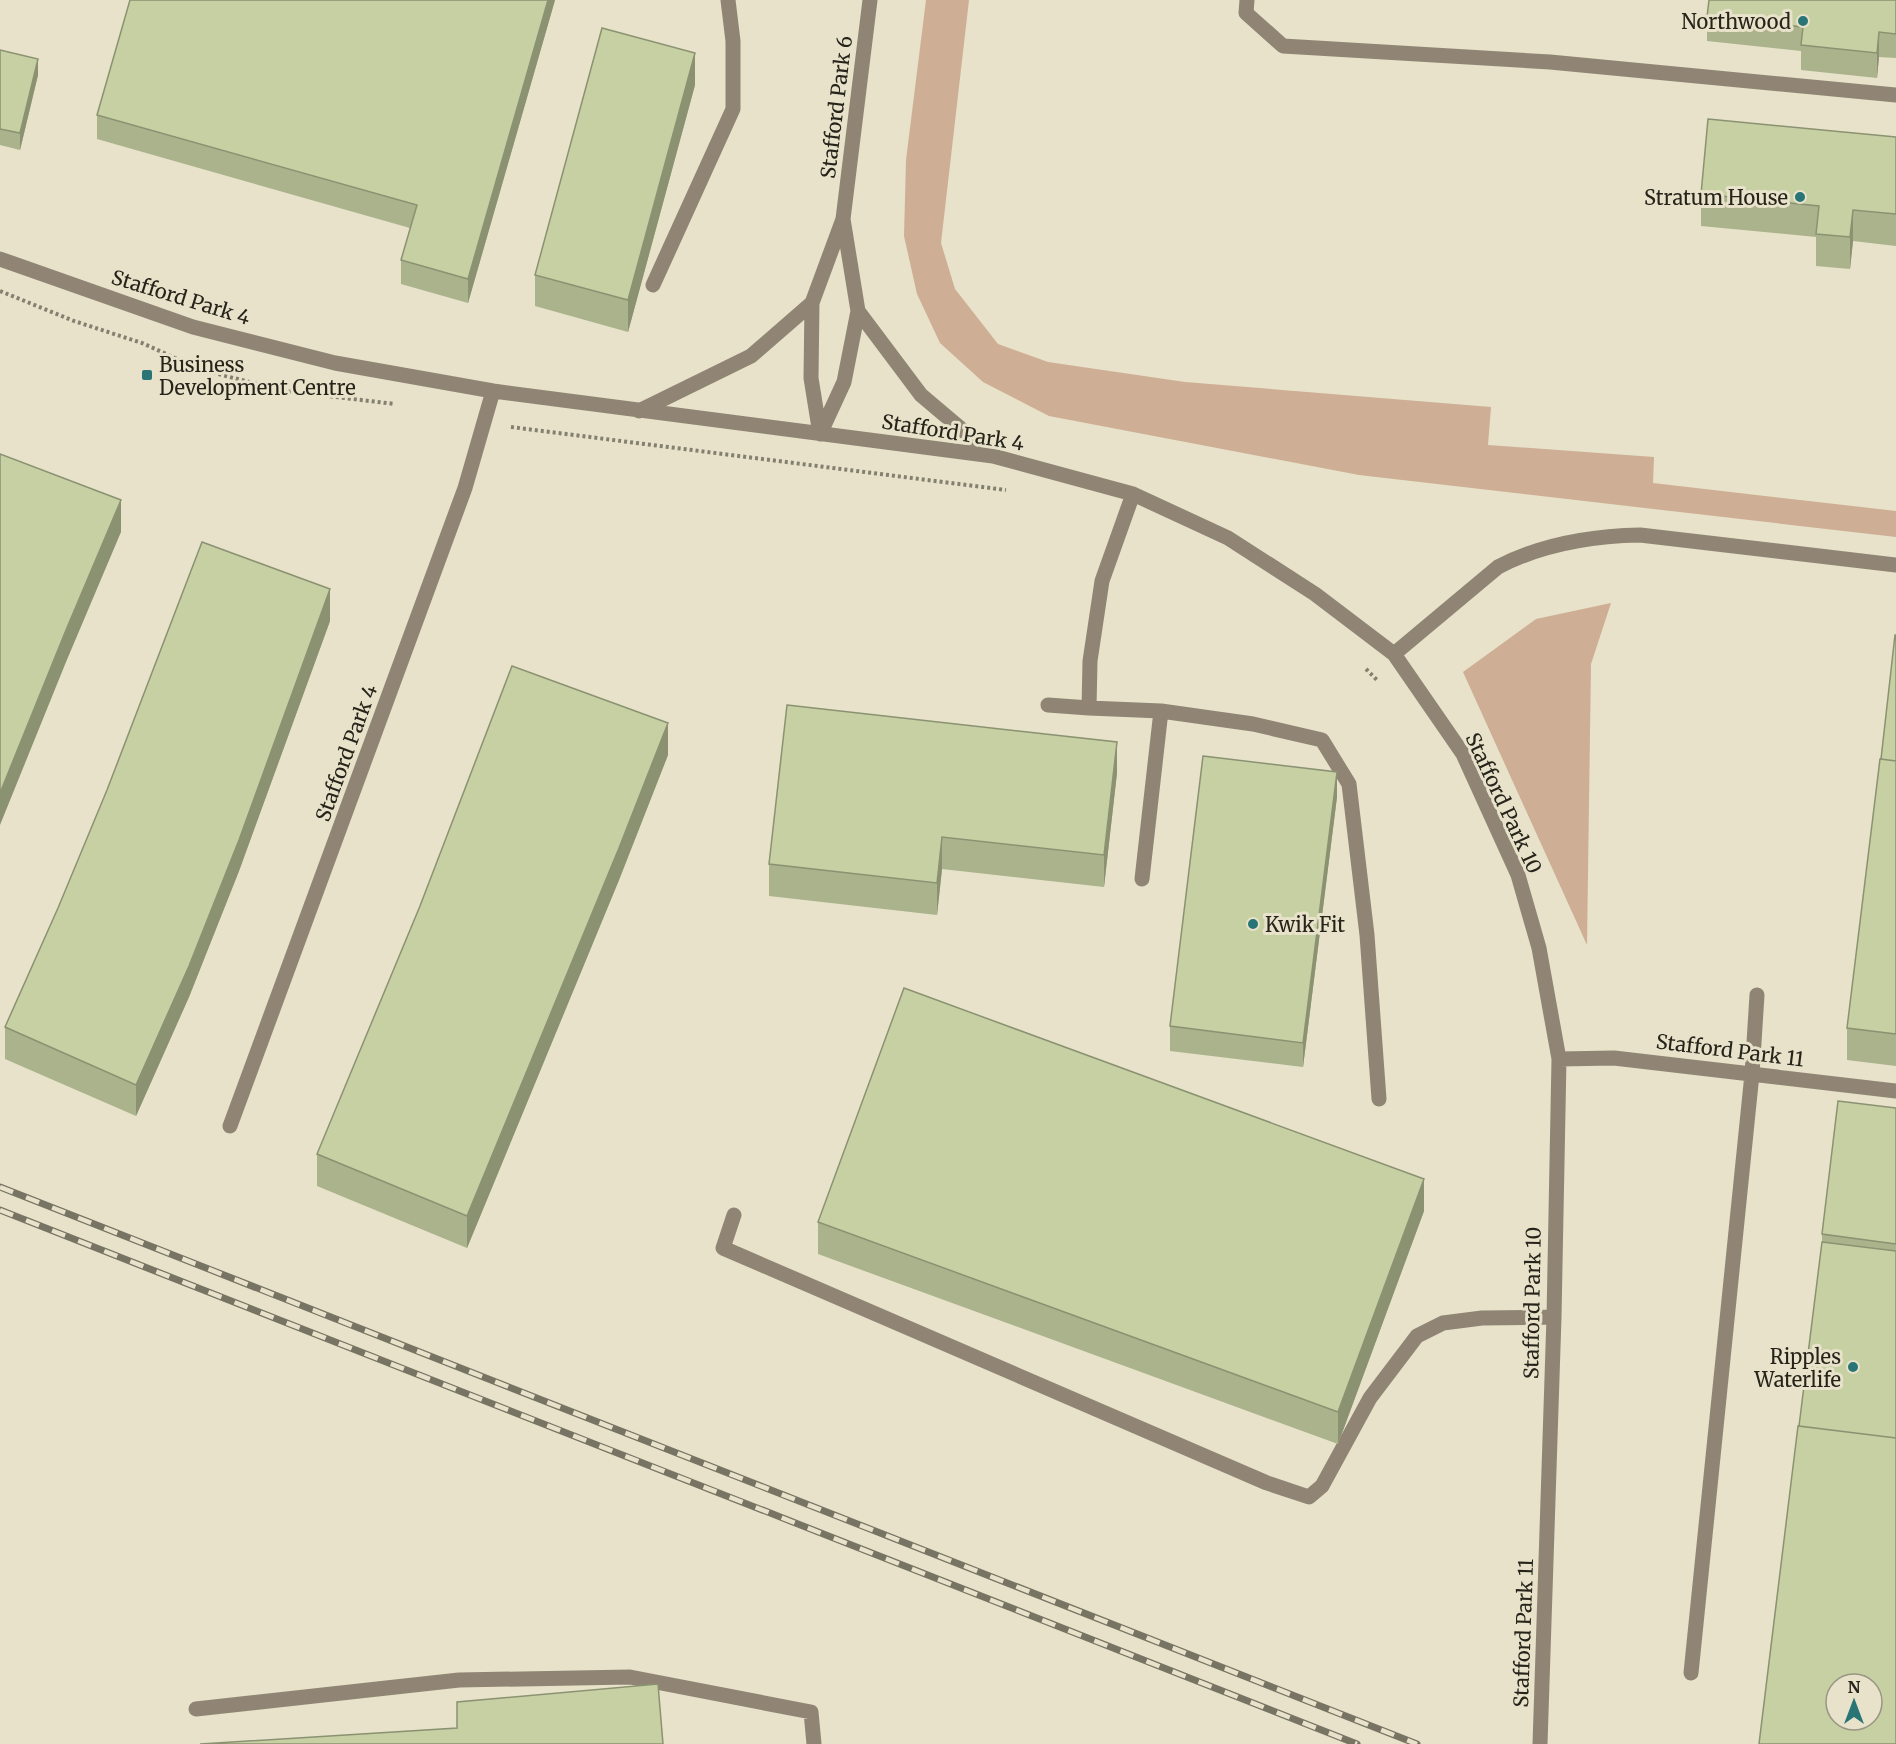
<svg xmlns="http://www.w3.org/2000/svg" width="1896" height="1744" font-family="Merriweather,serif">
	<rect width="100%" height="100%" fill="#e7e2c9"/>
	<path fill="#ceae95" d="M 926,0 L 969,0 L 941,243 L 955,289 L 998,344 L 1048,362 L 1185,382 L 1491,407 L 1488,445 L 1654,457 L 1653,483 L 1896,511 L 1896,537 L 1359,475 L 1049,416 L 983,382 L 940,343 L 917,294 L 904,236 L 906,160 Z
		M 1611,603 L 1591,664 L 1587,945 L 1463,672 L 1536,619 Z"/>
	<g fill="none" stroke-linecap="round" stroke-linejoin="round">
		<path stroke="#848070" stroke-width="4" stroke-dasharray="3 3" stroke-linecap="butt" d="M 0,291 L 74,321 L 142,343 L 202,370 L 285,391 L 395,404
			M 511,427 L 1006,490
			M 1366,669 L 1378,681"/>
		<path stroke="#908574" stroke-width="15" d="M 1247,0 L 1246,13 L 1283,46 L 1550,62 L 1896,95
			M 843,219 L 858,311 L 921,395 L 992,455
			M 0,259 L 193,327 L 335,363 L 493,391 L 993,456 L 1133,494 L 1228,538 L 1315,594 L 1394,654 L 1463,754 L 1518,875 L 1539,948 L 1559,1059 L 1554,1317 L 1540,1744
			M 653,285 L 733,109 L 733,41 L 728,0
			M 812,303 L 811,378 L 820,434
			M 639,411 L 751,356 L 812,303 L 843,219 L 870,0
			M 820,434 L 844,382 L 858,311
			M 1394,654 L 1498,567 C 1542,544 1591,536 1640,535 L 1896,565
			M 1048,705 L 1089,708 L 1090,661 L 1102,581 L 1133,494
			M 1089,708 L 1161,711 L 1253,724 L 1322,740 L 1349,784 L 1367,935 L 1379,1099
			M 1142,879 L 1161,711
			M 1559,1059 L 1614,1058 L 1896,1091
			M 230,1126 L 465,488 L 493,391
			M 734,1215 L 723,1248 L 1267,1483 L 1309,1497 L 1322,1486 L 1370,1398 L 1417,1336 L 1443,1323 L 1482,1318 L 1554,1317
			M 1691,1673 L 1752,1074 L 1757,995
			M 196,1709 L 459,1680 L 630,1677 L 811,1712 L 814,1744"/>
		<g stroke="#777464" stroke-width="7">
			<path id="rail" d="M 0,1187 L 1417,1744
				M 0,1210 L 1357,1744"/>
		</g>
		<use href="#rail" stroke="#e7e2c9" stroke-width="4.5" stroke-dasharray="14" stroke-linecap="butt"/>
	</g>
	<path fill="#aab38c" d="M 130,0 L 555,0 L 468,303 L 401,284 L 401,260 L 410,228 L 97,139 L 97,115 Z
		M 1896,0 L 1896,58 L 1879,57 L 1877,78 L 1801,70 L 1801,51 L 1707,41 L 1707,17 Z
		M 0,50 L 38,75 L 20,150 L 0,145 Z
		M 695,85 L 628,332 L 535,306 L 535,275 Z
		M 1896,137 L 1896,246 L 1853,241 L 1850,269 L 1816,266 L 1816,237 L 1701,226 L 1701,194 Z
		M 330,621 L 239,871 L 189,997 L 136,1116 L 5,1059 L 5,1027 Z
		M 1896,635 L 1896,1066 L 1847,1060 L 1847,1028 Z
		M 668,755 L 619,880 L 467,1248 L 317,1186 L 317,1154 Z
		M 1117,773 L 1104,887 L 942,869 L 937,915 L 769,896 L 769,864 Z
		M 1337,797 L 1303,1067 L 1170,1051 L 1170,1026 Z
		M 1896,1108 L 1896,1744 L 1799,1426 L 1822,1242 L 1822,1234 Z
		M 1424,1211 L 1338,1444 L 818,1254 L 818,1222 Z"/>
	<path fill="#8b9272" d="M 548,0 L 555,0 L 468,303 L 468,279 Z
		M 1879,32 L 1879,57 L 1877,78 L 1877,53 Z
		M 695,53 L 695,85 L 628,332 L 628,300 Z
		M 38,59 L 38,75 L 20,150 L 20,133 Z
		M 1853,210 L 1853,241 L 1850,269 L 1850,237 Z
		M 121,500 L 121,532 L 66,662 L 0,825 L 0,793 L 66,630 Z
		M 330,589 L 330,621 L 239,871 L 189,997 L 136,1116 L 136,1085 Z
		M 668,723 L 668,755 L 619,880 L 467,1248 L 467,1216 Z
		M 1117,742 L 1117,773 L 1104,887 L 1104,855 Z
		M 1337,772 L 1337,797 L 1303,1067 L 1303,1043 Z
		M 942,837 L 942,869 L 937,915 L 937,883 Z
		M 1424,1179 L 1424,1211 L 1338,1444 L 1338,1412 Z"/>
	<path fill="#c6d0a3" stroke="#8b9272" stroke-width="1.5" fill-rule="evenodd" d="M 130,0 L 548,0 L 468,279 L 401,260 L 417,205 L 97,115 Z
		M 1709,0 L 1896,0 L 1896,34 L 1879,32 L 1877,53 L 1801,45 L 1803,27 L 1707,17 Z
		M 602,28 L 695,53 L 628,300 L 535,275 Z
		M 0,50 L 38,59 L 20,133 L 0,129 Z
		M 1708,119 L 1896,137 L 1896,214 L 1853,210 L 1850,237 L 1816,234 L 1819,206 L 1701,194 Z
		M 0,454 L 121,500 L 66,630 L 0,793 Z
		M 202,542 L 330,589 L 239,840 L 189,966 L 136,1085 L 5,1027 L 58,908 L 107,790 Z
		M 1895,635 L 1896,635 L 1896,761 L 1881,759 Z
		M 512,666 L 668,723 L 619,848 L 467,1216 L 317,1154 L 420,906 Z
		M 787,705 L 1117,742 L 1104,855 L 942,837 L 937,883 L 769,864 Z
		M 1203,756 L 1337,772 L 1303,1043 L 1170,1026 Z
		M 1880,759 L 1896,761 L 1896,1034 L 1847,1028 Z
		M 904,988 L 1424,1179 L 1338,1412 L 818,1222 Z
		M 1838,1101 L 1896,1108 L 1896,1244 L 1822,1234 Z
		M 1822,1242 L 1896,1251 L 1896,1438 L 1799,1426 Z
		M 1798,1426 L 1896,1438 L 1896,1744 L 1759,1744 ZM 1836,1684 L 1872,1684 L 1872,1720 L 1836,1720 Z
		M 658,1684 L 663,1744 L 200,1744 L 457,1728 L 457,1702 Z"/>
	<g fill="#297475" stroke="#e7e2c9" stroke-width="2">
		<circle cx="1803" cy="21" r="6"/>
		<circle cx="1800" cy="197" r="6"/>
		<rect x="141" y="369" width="12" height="12" rx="3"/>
		<circle cx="1253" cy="924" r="6"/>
		<circle cx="1853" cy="1367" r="6"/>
	</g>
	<g text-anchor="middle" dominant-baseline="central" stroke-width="6" stroke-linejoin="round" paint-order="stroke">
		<g font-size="20" fill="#25231a" stroke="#e7e2c9" text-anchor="end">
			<text x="1791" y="21">Northwood</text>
			<text x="1788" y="197">Stratum House</text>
			<text x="159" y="364" text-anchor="start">Business<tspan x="159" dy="23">Development Centre</tspan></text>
			<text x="1265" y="924" text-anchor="start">Kwik Fit</text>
			<text x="1841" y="1356">Ripples<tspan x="1841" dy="23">Waterlife</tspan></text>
		</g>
		<g font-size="20" fill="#25231a" stroke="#e7e2c9">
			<text transform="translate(836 107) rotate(-83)">Stafford Park 6</text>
			<text transform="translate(181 297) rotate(17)">Stafford Park 4</text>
			<text transform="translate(953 432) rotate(9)">Stafford Park 4</text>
			<text transform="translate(346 753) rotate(-70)">Stafford Park 4</text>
			<text transform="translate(1504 803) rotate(65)">Stafford Park 10</text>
			<text transform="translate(1730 1050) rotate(7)">Stafford Park 11</text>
			<text transform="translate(1532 1303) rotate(-89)">Stafford Park 10</text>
			<text transform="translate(1523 1633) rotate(-88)">Stafford Park 11</text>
		</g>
	</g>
	<g transform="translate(1854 1702)"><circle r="28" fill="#e7e2c9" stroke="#999683" stroke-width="1.5"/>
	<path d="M0-4.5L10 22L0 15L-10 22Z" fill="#297475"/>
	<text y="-9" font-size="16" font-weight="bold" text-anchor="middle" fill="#25231a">N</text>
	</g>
</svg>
